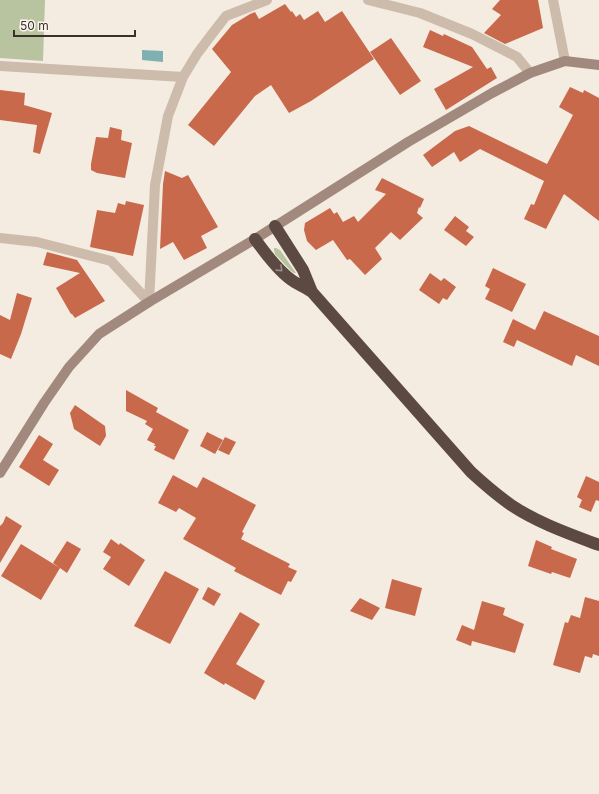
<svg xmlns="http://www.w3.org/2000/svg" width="599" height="794" font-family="Inter,sans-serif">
	<rect width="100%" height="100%" fill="#f4ebe1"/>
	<path fill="#b8c4a0" d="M 0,0 L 45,0 L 43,61 L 0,58 Z
		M 274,248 L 276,248 L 280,250 L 296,273 L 294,273 L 291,271 L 275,254 L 274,250 Z"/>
	<path fill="#7fb0b2" d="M 142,50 L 163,51 L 163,62 L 142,60 Z"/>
	<path fill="#c8694b" d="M 500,0 L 538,0 L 543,28 L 505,44 L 484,33 L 501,15 L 492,9 Z
		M 285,4 L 291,12 L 292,11 L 296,17 L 300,14 L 304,20 L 318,11 L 325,22 L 342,11 L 374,59 L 311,101 L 289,113 L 271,85 L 255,96 L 214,146 L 188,125 L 231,72 L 212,49 L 232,25 L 250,14 L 255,12 L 259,19 Z
		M 430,30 L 443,36 L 444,34 L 472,47 L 487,69 L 491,67 L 497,78 L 446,110 L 434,89 L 473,67 L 423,47 Z
		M 391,38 L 421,81 L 400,95 L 370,52 Z
		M 570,87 L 583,93 L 584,90 L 599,98 L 599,221 L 564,194 L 546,229 L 524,219 L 531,204 L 534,205 L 544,181 L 480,149 L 460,162 L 454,152 L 432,167 L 423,155 L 455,131 L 469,126 L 547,164 L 573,115 L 559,107 Z
		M 0,90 L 25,93 L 24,105 L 52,113 L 40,154 L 33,152 L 37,125 L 0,120 Z
		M 110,127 L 122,130 L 121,140 L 132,143 L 125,178 L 97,173 L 91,170 L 91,164 L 96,137 L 108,138 Z
		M 165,171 L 182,178 L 188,175 L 218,227 L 201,236 L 207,248 L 184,260 L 173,242 L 160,249 L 163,184 Z
		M 382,178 L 424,199 L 420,208 L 419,207 L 417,213 L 423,218 L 400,240 L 391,232 L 375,248 L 382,259 L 365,275 L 350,259 L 347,260 L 333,240 L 316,250 L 307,241 L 304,230 L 305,223 L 330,208 L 334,214 L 337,212 L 343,222 L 354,216 L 358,222 L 386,194 L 375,190 Z
		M 126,201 L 144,205 L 133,256 L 90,247 L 97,210 L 115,213 L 118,203 L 125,205 Z
		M 455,216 L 469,227 L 466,231 L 474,237 L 466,246 L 444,230 Z
		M 47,252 L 77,260 L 105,301 L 75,318 L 72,314 L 71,314 L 56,288 L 80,273 L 43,265 Z
		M 493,268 L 526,284 L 512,312 L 485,299 L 490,289 L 485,286 Z
		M 430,273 L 441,281 L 444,278 L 456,287 L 447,300 L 443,298 L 439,304 L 419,290 Z
		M 17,293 L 32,298 L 21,334 L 11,359 L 0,354 L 0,315 L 10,320 Z
		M 544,311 L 599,336 L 599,366 L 576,355 L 572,366 L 517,340 L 514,347 L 503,342 L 513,319 L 535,330 Z
		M 126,390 L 158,408 L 156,412 L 189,430 L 174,460 L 154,450 L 156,446 L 154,446 L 155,444 L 147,440 L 153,429 L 145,424 L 147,421 L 126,411 Z
		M 75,405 L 105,426 L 106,436 L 100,446 L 74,429 L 70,413 Z
		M 207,432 L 223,440 L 215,454 L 200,446 Z
		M 39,435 L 53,444 L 43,460 L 59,470 L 49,486 L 19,467 Z
		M 225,437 L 236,442 L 229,455 L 218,450 Z
		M 173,475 L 197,488 L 203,477 L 256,505 L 242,532 L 244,533 L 241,539 L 290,564 L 288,567 L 297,571 L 291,582 L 288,581 L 281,595 L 234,571 L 236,568 L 183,539 L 196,518 L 179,508 L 176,512 L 158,503 Z
		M 586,476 L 599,482 L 599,501 L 596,500 L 591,512 L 579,507 L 582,500 L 577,497 Z
		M 6,516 L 22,526 L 0,563 L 0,526 L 3,523 Z
		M 111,539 L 119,545 L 120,543 L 145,560 L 129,586 L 103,569 L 111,557 L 103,552 Z
		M 536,540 L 552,547 L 551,549 L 577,559 L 570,578 L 552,572 L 551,574 L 528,566 Z
		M 67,541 L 81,549 L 67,573 L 53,563 Z
		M 21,544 L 60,568 L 41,600 L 1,576 Z
		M 165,571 L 199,589 L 170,644 L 134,626 Z
		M 392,579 L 422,588 L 415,616 L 385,608 Z
		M 208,587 L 221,594 L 214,606 L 202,599 Z
		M 585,597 L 599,601 L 599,656 L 593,654 L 592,658 L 585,656 L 580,673 L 553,665 L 565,622 L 568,623 L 571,615 L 580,618 Z
		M 360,598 L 380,608 L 372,620 L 350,611 Z
		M 482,601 L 505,608 L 503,615 L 524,624 L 515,653 L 472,641 L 471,646 L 456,640 L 462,625 L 474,630 Z
		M 240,612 L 260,624 L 236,664 L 265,681 L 255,700 L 225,683 L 224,685 L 204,673 Z"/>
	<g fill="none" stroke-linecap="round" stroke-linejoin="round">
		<path stroke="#cdbbac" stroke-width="10" d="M 368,0 L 420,13 L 472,34 L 517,57 L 530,73
			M 553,0 L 565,61
			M 0,66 L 183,77
			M 0,238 L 37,242 L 111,261 L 149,302
			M 149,302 L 155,185 L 168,116 L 183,77 L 197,54 L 212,34 L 226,16 L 267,0"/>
		<path stroke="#a18a7d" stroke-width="10" d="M 0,473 L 44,403 L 69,367 L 99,334 L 149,302 L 255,239 L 408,142 L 492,93 L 530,73 L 565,61 L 599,65"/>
		<path stroke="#5c4a42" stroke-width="12" d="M 275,226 L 303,270 L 312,292 L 471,472 C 484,484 497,495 511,505 C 538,523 570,534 599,545
			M 255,239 C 265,253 279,272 293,281 C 299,285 306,288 312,292"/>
	</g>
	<defs><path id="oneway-chevron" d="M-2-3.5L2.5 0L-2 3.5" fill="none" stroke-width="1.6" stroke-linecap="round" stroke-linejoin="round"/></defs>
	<use stroke="#9c8e87" href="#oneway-chevron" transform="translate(280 269) rotate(44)"/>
	<path d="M14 30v6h121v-6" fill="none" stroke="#3b302b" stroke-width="2"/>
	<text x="20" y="30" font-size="12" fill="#3b302b" stroke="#fbf5ee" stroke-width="3" paint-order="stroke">50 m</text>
</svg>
